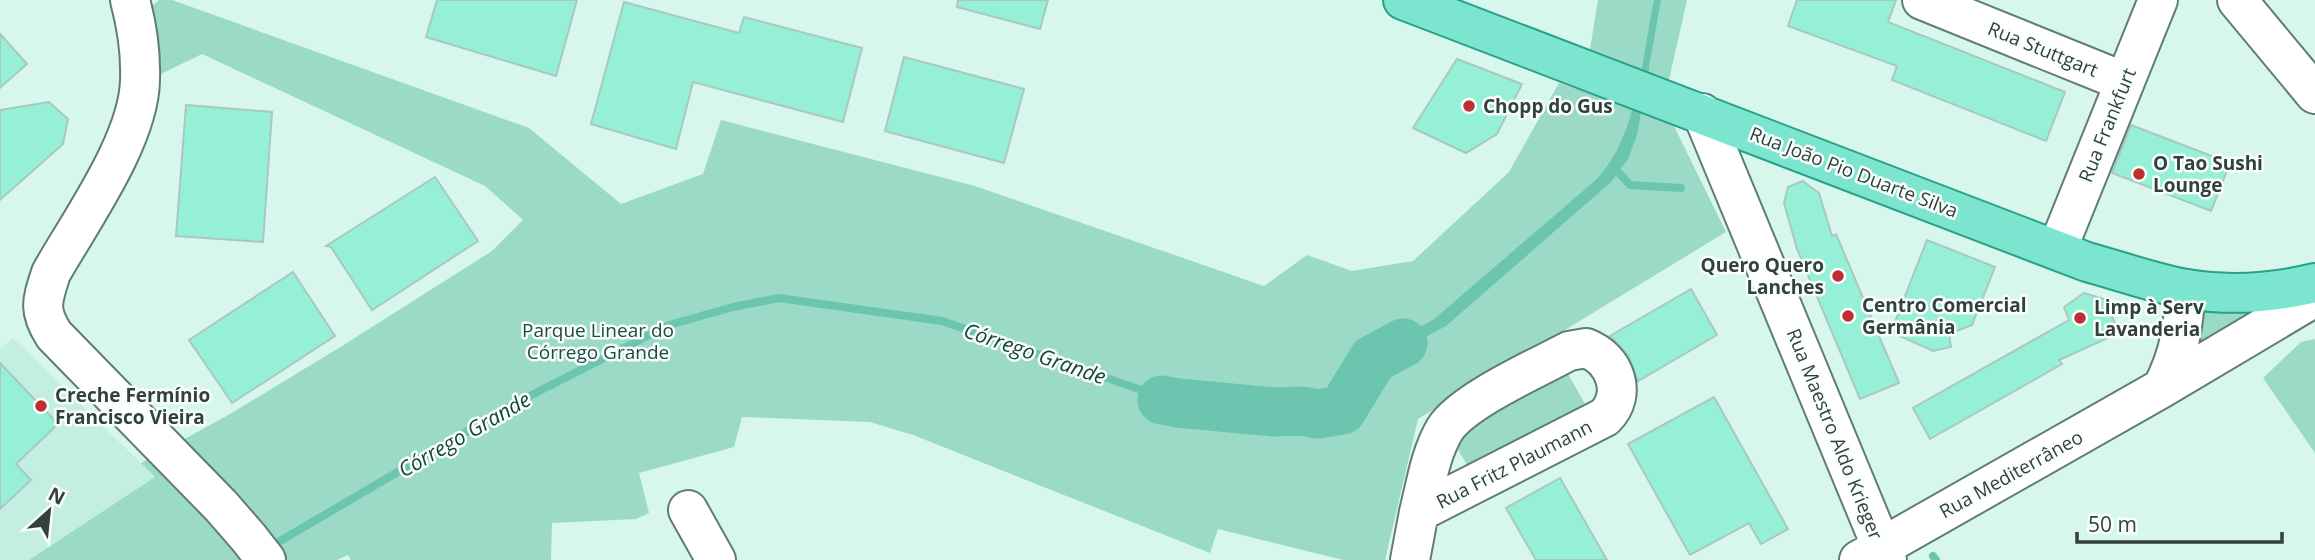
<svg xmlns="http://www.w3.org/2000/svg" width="2315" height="560" font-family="'Open Sans',sans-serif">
	<rect width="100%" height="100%" fill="#d7f7ed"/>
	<path fill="#c4eee1" d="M 13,338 L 155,477 L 29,560 L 0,560 L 0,349 Z"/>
	<path fill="#9adac7" d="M 159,0 L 172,0 L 529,128 L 621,204 L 703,174 L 721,120 L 975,186 L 1264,286 L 1307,255 L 1352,271 L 1413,261 L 1509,172 L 1559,83 L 1671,120 L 1726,232 L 1418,419 L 1385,560 L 1343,560 L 1218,529 L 1210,553 L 913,435 L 870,422 L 742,417 L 734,447 L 639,473 L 649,513 L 636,519 L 552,523 L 551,560 L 351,560 L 348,555 L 337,560 L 29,560 L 155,477 L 141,463 L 230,414 L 342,346 L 492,251 L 523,220 L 485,186 L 202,54 L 157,76 L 151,7 Z
		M 1598,0 L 1687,0 L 1669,80 L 1590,49 Z
		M 2196,305 L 2285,308 L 2201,346 L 2200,316 Z
		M 2315,339 L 2315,453 L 2263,378 L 2301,342 Z
		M 1568,374 L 1588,409 L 1470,469 L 1458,450 L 1461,438 L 1472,425 Z"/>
	<path fill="#6cc5ae" d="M 1654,0 L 1661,0 L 1637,135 L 1628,159 L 1611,182 L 1446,326 L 1378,362 L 1372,372 L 1337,406 L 1294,418 L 1159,408 L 1162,400 L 1302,411 L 1332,402 L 1370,354 L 1433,320 L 1597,179 C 1638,135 1642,57 1654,0 Z"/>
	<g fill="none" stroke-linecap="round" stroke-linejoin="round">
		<path stroke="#6cc5ae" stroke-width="8" d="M 1615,169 L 1630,185 L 1681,188
			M 268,548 L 512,405 L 669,325 L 733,307 L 779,298 L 942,321 L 1150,393 L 1162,400
			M 1933,556 L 1936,560"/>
		<path stroke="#6cc5ae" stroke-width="49" d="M 1162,400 L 1178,403 L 1274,412 L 1302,411 L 1317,414 L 1342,410 L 1373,359 L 1403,343"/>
	</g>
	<path fill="#96f0d7" stroke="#a9c8bf" stroke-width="2" d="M 437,0 L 577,0 L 556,76 L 426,37 Z
		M 958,0 L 1048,0 L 1040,29 L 957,7 Z
		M 1797,0 L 1896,0 L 1888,22 L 2065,92 L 2046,141 L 1892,80 L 1897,66 L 1788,26 Z
		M 624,2 L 739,33 L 744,17 L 862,48 L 843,122 L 693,82 L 676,149 L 591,124 Z
		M 0,34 L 27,64 L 0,88 Z
		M 904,57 L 1024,89 L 1004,163 L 885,131 Z
		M 1457,59 L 1522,84 L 1497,134 L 1466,153 L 1413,128 Z
		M 49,102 L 68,119 L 63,144 L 0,200 L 0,110 Z
		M 186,105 L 272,112 L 263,242 L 176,236 Z
		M 2131,125 L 2230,163 L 2211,211 L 2112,173 Z
		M 435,177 L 478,241 L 372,310 L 331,247 L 326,246 Z
		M 1803,181 L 1819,193 L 1832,236 L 1836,234 L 1899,383 L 1860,399 L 1797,249 L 1784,203 L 1788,187 Z
		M 1927,240 L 1995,267 L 1972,325 L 1949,334 L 1951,347 L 1933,351 L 1891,332 Z
		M 293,272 L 335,336 L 232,403 L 189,340 Z
		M 1691,289 L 1717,335 L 1638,381 L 1628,355 L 1610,336 Z
		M 2084,293 L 2104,299 L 2115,323 L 2110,337 L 2059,360 L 2062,364 L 1930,439 L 1913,408 L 2069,320 L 2064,307 Z
		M 0,363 L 58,424 L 16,464 L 31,480 L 0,509 Z
		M 1714,397 L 1788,529 L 1761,544 L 1749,523 L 1690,555 L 1628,444 Z
		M 1560,478 L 1607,560 L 1536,560 L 1506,508 Z"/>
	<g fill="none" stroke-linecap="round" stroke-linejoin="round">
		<g stroke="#607d74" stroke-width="42">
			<path id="minor" d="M 130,0 C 137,26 141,52 140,80 C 139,140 81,220 51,273 C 42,301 38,310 54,335 L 221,506 L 248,537 L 266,560
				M 1922,0 L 2125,82
				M 2237,0 L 2315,94
				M 1702,113 L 1887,560
				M 2057,250 L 2158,0
				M 1586,348 C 1615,359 1628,394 1605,417 L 1419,512 C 1426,485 1430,454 1445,429 C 1463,401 1537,368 1569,351 Z
				M 2162,388 C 2180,354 2183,327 2186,289
				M 688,510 L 716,560
				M 1410,560 L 1419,512
				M 1859,560 L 2162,388 L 2315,297"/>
		</g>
		<g stroke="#29a088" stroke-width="42">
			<path id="major" d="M 1403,0 L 2087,262 C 2120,271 2153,283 2186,289 C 2229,296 2273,293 2315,283"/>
		</g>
		<use href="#minor" stroke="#fff" stroke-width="38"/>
		<use href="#major" stroke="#7ce5d0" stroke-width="38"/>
	</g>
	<g fill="#be2f33" stroke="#f7fefc" stroke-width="2.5">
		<circle cx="1469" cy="106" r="7"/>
		<circle cx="2139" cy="174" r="7"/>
		<circle cx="1838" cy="276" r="7"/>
		<circle cx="1848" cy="316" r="7"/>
		<circle cx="2080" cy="318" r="7"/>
		<circle cx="41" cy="406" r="7"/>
	</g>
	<g text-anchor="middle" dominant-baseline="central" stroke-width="5" stroke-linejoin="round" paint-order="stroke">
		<g font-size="19" fill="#33403c" stroke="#f7fefc">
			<text transform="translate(2043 49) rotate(22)">Rua Stuttgart</text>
			<text transform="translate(2107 125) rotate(-68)">Rua Frankfurt</text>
			<text transform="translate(1854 172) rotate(21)">Rua João Pio Duarte Silva</text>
			<text transform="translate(1835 434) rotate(68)">Rua Maestro Aldo Krieger</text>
			<text transform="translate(1514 464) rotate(-27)">Rua Fritz Plaumann</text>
			<text transform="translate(2011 474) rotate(-29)">Rua Mediterrâneo</text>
		</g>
		<g font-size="19" font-weight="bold" fill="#33403c" stroke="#f7fefc" text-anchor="start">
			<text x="1483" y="106">Chopp do Gus</text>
			<text x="2153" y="163">O Tao Sushi<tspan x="2153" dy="22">Lounge</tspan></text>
			<text x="1824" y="265" text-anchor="end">Quero Quero<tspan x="1824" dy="22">Lanches</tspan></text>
			<text x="1862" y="305">Centro Comercial<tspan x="1862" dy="22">Germânia</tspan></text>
			<text x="2094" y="307">Limp à Serv<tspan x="2094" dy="22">Lavanderia</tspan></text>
			<text x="55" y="395">Creche Fermínio<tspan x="55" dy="22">Francisco Vieira</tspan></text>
		</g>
		<g font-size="19" fill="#20493f" stroke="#f7fefc">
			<text x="598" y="330">Parque Linear do<tspan x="598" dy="22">Córrego Grande</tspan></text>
		</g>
		<g font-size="21" font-style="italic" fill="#1a4339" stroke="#f7fefc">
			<text transform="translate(1035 353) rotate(19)">Córrego Grande</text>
			<text transform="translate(464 434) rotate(-30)">Córrego Grande</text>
		</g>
	</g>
	<g transform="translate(49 511) rotate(27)" stroke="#f7fefc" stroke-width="5" paint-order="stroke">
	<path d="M0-5L12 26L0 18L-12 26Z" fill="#33403c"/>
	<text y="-10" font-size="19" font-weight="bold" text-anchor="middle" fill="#33403c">N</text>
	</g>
	<path d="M2077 532v10h205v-10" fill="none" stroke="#33403c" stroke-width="3.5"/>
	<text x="2088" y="532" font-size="21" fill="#33403c" stroke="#f7fefc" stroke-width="5" paint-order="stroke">50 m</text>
</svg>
